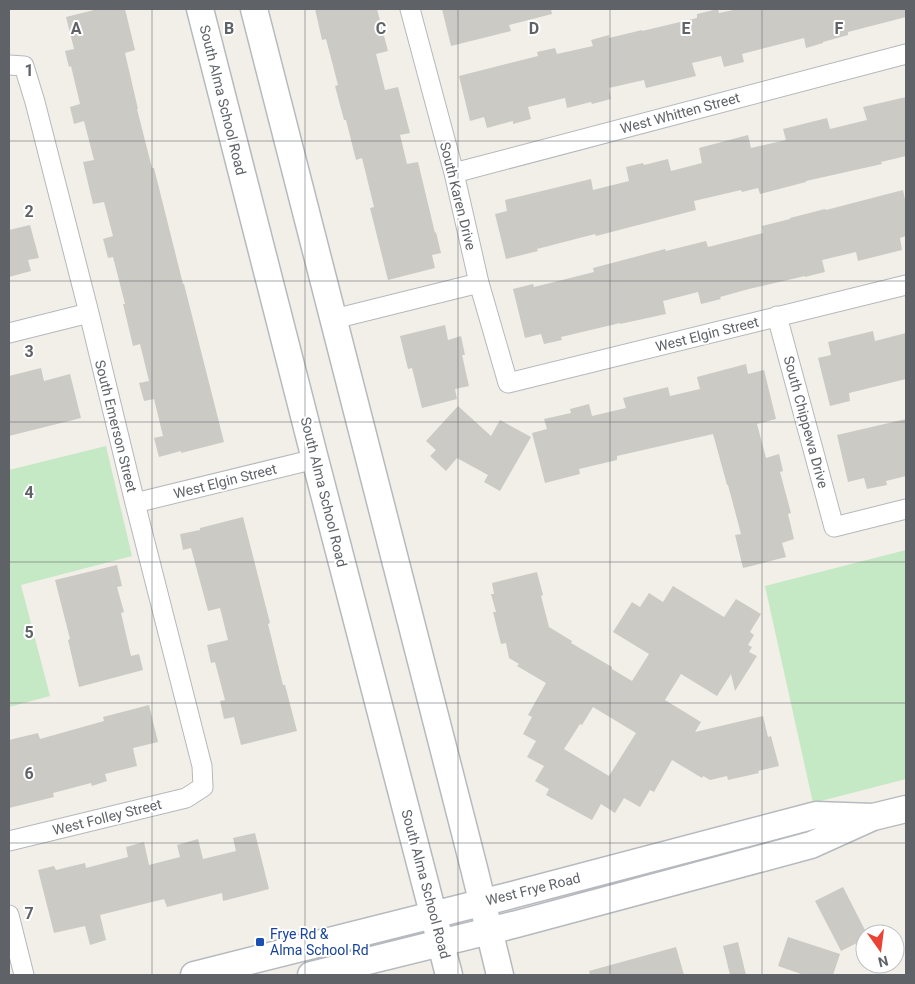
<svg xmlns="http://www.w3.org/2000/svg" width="915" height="984" font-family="Roboto,sans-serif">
	<rect width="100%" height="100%" fill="#f1efe8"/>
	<path fill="#c5e8c5" d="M 106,446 L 132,556 L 21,585 L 50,696 L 9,707 L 9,470 Z
		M 906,550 L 906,779 L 813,803 L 765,586 Z"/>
	<path fill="#cccac5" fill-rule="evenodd" d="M 98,9 L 125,9 L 135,50 L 125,53 L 138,109 L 137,109 L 152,168 L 154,168 L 183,284 L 184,284 L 224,442 L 181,453 L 181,451 L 159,457 L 154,438 L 163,436 L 154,399 L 144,401 L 139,383 L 149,381 L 140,344 L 133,346 L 123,304 L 125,304 L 113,257 L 108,258 L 103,239 L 113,236 L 104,202 L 93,204 L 83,162 L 94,160 L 84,121 L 74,124 L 70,107 L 80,104 L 71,66 L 69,67 L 65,51 L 74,49 L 66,17 Z
		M 315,9 L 377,9 L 388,51 L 376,54 L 385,90 L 398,87 L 410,133 L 400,135 L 407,164 L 418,162 L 435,233 L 436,232 L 441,253 L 432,255 L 435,268 L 388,280 L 370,208 L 374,207 L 362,158 L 356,160 L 346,120 L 344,120 L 335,86 L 338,85 L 326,39 L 322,40 Z
		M 442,9 L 551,9 L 552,14 L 509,25 L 511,31 L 451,46 Z
		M 718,9 L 719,13 L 738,9 L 906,9 L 906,17 L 848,32 L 848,35 L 823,42 L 823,43 L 806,48 L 804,38 L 742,54 L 744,62 L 724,67 L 721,56 L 692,63 L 696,76 L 646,88 L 644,80 L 609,88 L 611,99 L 592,104 L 591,102 L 567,108 L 565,98 L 528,107 L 531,119 L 513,124 L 513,121 L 487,128 L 484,117 L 470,121 L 459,76 L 538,56 L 537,52 L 555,48 L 557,54 L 593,46 L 591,40 L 609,35 L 609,38 L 642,30 L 642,31 L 697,18 L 697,14 Z
		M 906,97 L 906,156 L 881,162 L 882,164 L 806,181 L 806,182 L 760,194 L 758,188 L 742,192 L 741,190 L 694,201 L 696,210 L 596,236 L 595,234 L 537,249 L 538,251 L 506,259 L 495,214 L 507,211 L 505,200 L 591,179 L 593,190 L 629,181 L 626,167 L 643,163 L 644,165 L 668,159 L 671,171 L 702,163 L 699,148 L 748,135 L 751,148 L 786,140 L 783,129 L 827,118 L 830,129 L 867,120 L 863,107 Z
		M 903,190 L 906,204 L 906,236 L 900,238 L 902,250 L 858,261 L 856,252 L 822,260 L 825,272 L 805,277 L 805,276 L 749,289 L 720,297 L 721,299 L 701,304 L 698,292 L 663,301 L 666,314 L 620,324 L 620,323 L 561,337 L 562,340 L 544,344 L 541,334 L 525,338 L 513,289 L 533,284 L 534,287 L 594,272 L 593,268 L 665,249 L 666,251 L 706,241 L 708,247 L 763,233 L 762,226 L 790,219 L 790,218 L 825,209 L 826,210 Z
		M 30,225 L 39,258 L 28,260 L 31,271 L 9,277 L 9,230 Z
		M 445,325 L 448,340 L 461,336 L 465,355 L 462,355 L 469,386 L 455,389 L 457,399 L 422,408 L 412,368 L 408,369 L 400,336 Z
		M 873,331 L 875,341 L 906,333 L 906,379 L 849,393 L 850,401 L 830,406 L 818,358 L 831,355 L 828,342 Z
		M 746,364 L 748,374 L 764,370 L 776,419 L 757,424 L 766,458 L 779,454 L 783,471 L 780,472 L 791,513 L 788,514 L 794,539 L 782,543 L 786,557 L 743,568 L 735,535 L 741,534 L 728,485 L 727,485 L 713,434 L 617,456 L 617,460 L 579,469 L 580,474 L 545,483 L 532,433 L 547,429 L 544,419 L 571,413 L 570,409 L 589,404 L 592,416 L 626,408 L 623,398 L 668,387 L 670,396 L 700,389 L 697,377 Z
		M 41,368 L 44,381 L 70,374 L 81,418 L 9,436 L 9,376 Z
		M 458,406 L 491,436 L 500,420 L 531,437 L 500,491 L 484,482 L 488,475 L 457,458 L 446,471 L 430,456 L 436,450 L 426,441 Z
		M 906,419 L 906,476 L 886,481 L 887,485 L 867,489 L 864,478 L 848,482 L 837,435 Z
		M 243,517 L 270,623 L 268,624 L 283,685 L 285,685 L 297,731 L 241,745 L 234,717 L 224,719 L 220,701 L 225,700 L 215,662 L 211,663 L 207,645 L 228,640 L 220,608 L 208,611 L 191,548 L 183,550 L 180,534 L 200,530 L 200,528 Z
		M 117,565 L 122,586 L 117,587 L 124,612 L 121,613 L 131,656 L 139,654 L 143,670 L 79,687 L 68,640 L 70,639 L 55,580 Z
		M 537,572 L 543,595 L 541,596 L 549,627 L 572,641 L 571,643 L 612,667 L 612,669 L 632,681 L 649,654 L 613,632 L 632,602 L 640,607 L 649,593 L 663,602 L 673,586 L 724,617 L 736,599 L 761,614 L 750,632 L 754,635 L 748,645 L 752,647 L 749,652 L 757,656 L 735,691 L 731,674 L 717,696 L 681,674 L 665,700 L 701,722 L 695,732 L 763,716 L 768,737 L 771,736 L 779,766 L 758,771 L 759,773 L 728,780 L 727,776 L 710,780 L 703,776 L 702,778 L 672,760 L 654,792 L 650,790 L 640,807 L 624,798 L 615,813 L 601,804 L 592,820 L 546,795 L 549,789 L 535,781 L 544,766 L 527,757 L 536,741 L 523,734 L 532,717 L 528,715 L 546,683 L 517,666 L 519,664 L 509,658 L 506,643 L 501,644 L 493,612 L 496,612 L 491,594 L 494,594 L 492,583 ZM 593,707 L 636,733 L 609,776 L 564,749 L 580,724 L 582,725 Z
		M 149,705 L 158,742 L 133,748 L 137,766 L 105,774 L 107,781 L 92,786 L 91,783 L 53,793 L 54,797 L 9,808 L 9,740 L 38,733 L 40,739 L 104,721 L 103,717 Z
		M 255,833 L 269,889 L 223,901 L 222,893 L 167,907 L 164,899 L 100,915 L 106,940 L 90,945 L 85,926 L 54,933 L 38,870 L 54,866 L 56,870 L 85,863 L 86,868 L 128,857 L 126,847 L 144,842 L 149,865 L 180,857 L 177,845 L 198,839 L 203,859 L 236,851 L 233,838 Z
		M 843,887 L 867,934 L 865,934 L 865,939 L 841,951 L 815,901 Z
		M 788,937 L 840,954 L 833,975 L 804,975 L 778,966 Z
		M 738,942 L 746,975 L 730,975 L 723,946 Z
		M 676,947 L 684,975 L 590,975 L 589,971 Z"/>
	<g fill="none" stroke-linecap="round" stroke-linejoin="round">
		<g stroke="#b5b8bc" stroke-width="21">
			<path id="street" d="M 410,9 L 454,173 L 479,283 L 508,383 L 906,285
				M 9,65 L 24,66 L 35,102 L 89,313 L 135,503 L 202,766 L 203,787 L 186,798 L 9,841
				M 454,173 L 906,54
				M 777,316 L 834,527 L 906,509
				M 334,319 L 479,283
				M 9,333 L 89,313
				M 135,503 L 315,459
				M 9,915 L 24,975"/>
		</g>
		<g stroke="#b6babf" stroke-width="29">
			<path id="secondary" d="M 200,9 L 315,459 L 449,975
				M 254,9 L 474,868 L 500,975
				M 194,975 L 512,895 L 816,815 L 873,817
				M 311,975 L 517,924 L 811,845 L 873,817 L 906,809"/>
		</g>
		<use href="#street" stroke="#fff" stroke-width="19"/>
		<use href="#secondary" stroke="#fff" stroke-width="26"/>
	</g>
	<path fill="none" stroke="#5f6368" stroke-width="1" stroke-opacity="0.55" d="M 152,9 L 152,975M 305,9 L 305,975M 458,9 L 458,975M 610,9 L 610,975M 762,9 L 762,975M 9,141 L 906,141M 9,281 L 906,281M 9,422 L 906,422M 9,562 L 906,562M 9,703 L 906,703M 9,843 L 906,843"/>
	<rect fill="#1a4fb4" stroke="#fff" stroke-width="2" x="255" y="937" width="10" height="10" rx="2.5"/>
	<g text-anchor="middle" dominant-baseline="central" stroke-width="4" stroke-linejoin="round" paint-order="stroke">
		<g font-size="14" fill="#5f6368" stroke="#fff">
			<text transform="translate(223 100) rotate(76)">South Alma School Road</text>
			<text transform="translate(680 113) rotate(-15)">West Whitten Street</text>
			<text transform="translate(458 196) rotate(76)">South Karen Drive</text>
			<text transform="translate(707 334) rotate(-14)">West Elgin Street</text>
			<text transform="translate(806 422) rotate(75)">South Chippewa Drive</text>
			<text transform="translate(116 426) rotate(76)">South Emerson Street</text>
			<text transform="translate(225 481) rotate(-14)">West Elgin Street</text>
			<text transform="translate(324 492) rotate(76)">South Alma School Road</text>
			<text transform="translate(107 817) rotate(-14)">West Folley Street</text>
			<text transform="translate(426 884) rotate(75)">South Alma School Road</text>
			<text transform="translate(533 889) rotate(-14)">West Frye Road</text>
		</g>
		<g font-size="14" fill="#164399" stroke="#fff" text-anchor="start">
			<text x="270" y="934">Frye Rd &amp;<tspan x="270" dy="16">Alma School Rd</tspan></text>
		</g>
	</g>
	<g font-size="16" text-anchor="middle" font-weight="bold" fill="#5f6368" stroke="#fff" stroke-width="4" stroke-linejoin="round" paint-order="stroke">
		<text x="76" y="34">A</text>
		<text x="229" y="34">B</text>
		<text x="381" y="34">C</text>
		<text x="534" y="34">D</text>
		<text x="686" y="34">E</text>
		<text x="839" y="34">F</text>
		<text x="29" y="76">1</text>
		<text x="29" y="217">2</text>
		<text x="29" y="357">3</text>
		<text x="29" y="498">4</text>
		<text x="29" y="638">5</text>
		<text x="29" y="779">6</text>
		<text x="29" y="919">7</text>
	</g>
	<rect width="915" height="984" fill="none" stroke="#5f6368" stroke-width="20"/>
	<g transform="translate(880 949) rotate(166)"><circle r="24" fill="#ffffff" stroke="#bfc1c3"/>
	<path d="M0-4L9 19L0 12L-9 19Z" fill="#ea4335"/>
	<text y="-8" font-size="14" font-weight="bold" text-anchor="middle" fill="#5f6368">N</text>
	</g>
</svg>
